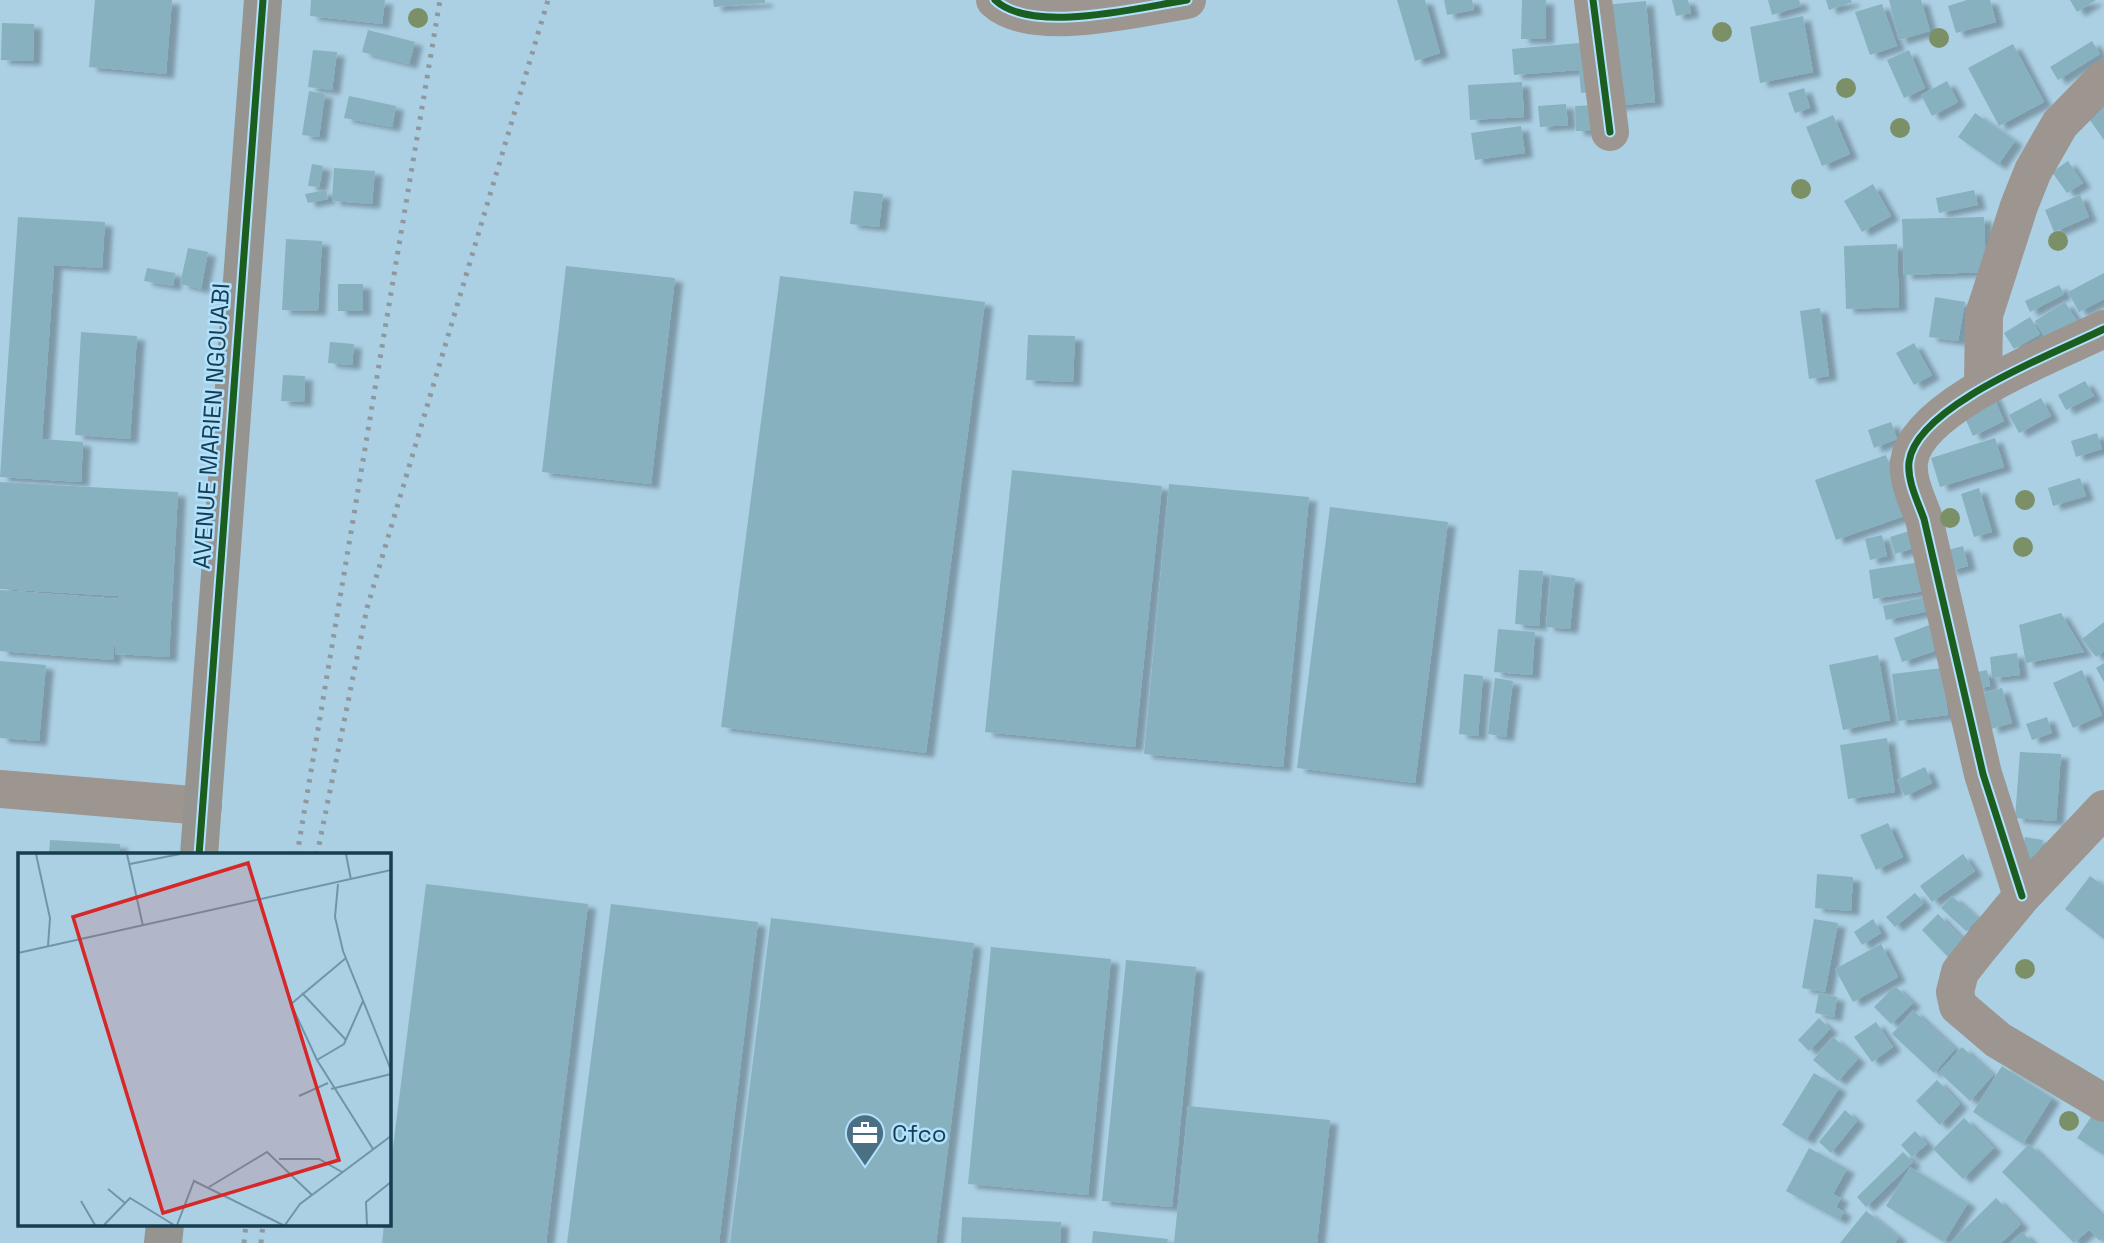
<svg xmlns="http://www.w3.org/2000/svg" width="2104" height="1243" font-family="'Space Grotesk',sans-serif">
	<defs>
		<filter id="shadow"><feDropShadow dx="8" dy="4.5" stdDeviation="2" flood-color="#0004"/></filter>
	</defs>
	<rect width="100%" height="100%" fill="#abd0e4"/>
	<path fill="#87b1bf" filter="url(#shadow)" d="M 95,0 L 172,0 L 166,74 L 89,67 Z
		M 311,0 L 385,0 L 382,24 L 310,16 Z
		M 713,0 L 765,0 L 765,3 L 714,7 Z
		M 1397,0 L 1425,0 L 1440,53 L 1415,61 Z
		M 1444,0 L 1472,0 L 1474,10 L 1447,15 Z
		M 1522,0 L 1546,0 L 1546,39 L 1521,39 Z
		M 1672,0 L 1688,0 L 1691,13 L 1676,16 Z
		M 1768,0 L 1799,0 L 1801,6 L 1772,15 Z
		M 1826,0 L 1851,0 L 1852,2 L 1829,10 Z
		M 1889,0 L 1921,0 L 1930,31 L 1899,40 Z
		M 1967,0 L 1990,0 L 1996,22 L 1956,33 L 1948,6 Z
		M 2070,0 L 2096,0 L 2077,12 Z
		M 1646,1 L 1655,102 L 1613,106 L 1604,5 Z
		M 1882,4 L 1897,46 L 1870,55 L 1855,12 Z
		M 1803,16 L 1813,72 L 1760,83 L 1750,27 Z
		M 2,23 L 34,24 L 33,61 L 1,60 Z
		M 368,30 L 415,42 L 409,64 L 362,52 Z
		M 2092,41 L 2100,54 L 2058,80 L 2050,67 Z
		M 1590,42 L 1594,92 L 1581,93 L 1579,70 L 1514,75 L 1512,49 Z
		M 2013,44 L 2044,102 L 1999,126 L 1968,68 Z
		M 313,50 L 337,52 L 332,90 L 308,87 Z
		M 1909,50 L 1925,88 L 1904,98 L 1887,60 Z
		M 1947,81 L 1958,102 L 1932,116 L 1921,95 Z
		M 1522,82 L 1524,117 L 1470,120 L 1468,85 Z
		M 1804,88 L 1810,108 L 1795,113 L 1788,93 Z
		M 309,91 L 325,94 L 319,137 L 302,135 Z
		M 349,96 L 396,106 L 392,127 L 344,118 Z
		M 1566,104 L 1568,125 L 1540,127 L 1538,106 Z
		M 2104,104 L 2104,140 L 2087,116 Z
		M 1598,105 L 1599,131 L 1576,131 L 1575,106 Z
		M 1975,113 L 2015,141 L 1998,165 L 1958,137 Z
		M 1833,115 L 1850,154 L 1822,166 L 1806,127 Z
		M 1521,126 L 1525,153 L 1475,160 L 1471,133 Z
		M 2068,161 L 2083,183 L 2067,193 L 2052,172 Z
		M 312,164 L 323,166 L 319,187 L 308,186 Z
		M 334,168 L 375,171 L 372,204 L 332,201 Z
		M 1873,184 L 1891,216 L 1862,232 L 1844,201 Z
		M 326,190 L 328,199 L 308,203 L 305,194 Z
		M 1974,190 L 1978,205 L 1939,213 L 1936,198 Z
		M 854,191 L 883,194 L 879,227 L 850,224 Z
		M 2080,195 L 2089,217 L 2054,232 L 2045,210 Z
		M 18,217 L 105,222 L 102,268 L 54,265 L 42,439 L 83,442 L 81,482 L 0,477 Z
		M 1984,217 L 1986,272 L 1904,275 L 1902,219 Z
		M 286,239 L 322,241 L 318,311 L 282,310 Z
		M 1897,244 L 1899,307 L 1846,309 L 1844,246 Z
		M 188,248 L 208,252 L 201,289 L 180,284 Z
		M 566,266 L 675,278 L 651,484 L 542,472 Z
		M 147,268 L 175,273 L 173,286 L 144,281 Z
		M 2104,273 L 2104,299 L 2079,312 L 2068,292 Z
		M 780,276 L 985,302 L 926,753 L 721,727 Z
		M 338,284 L 363,284 L 363,311 L 338,311 Z
		M 2059,285 L 2064,294 L 2030,312 L 2025,301 Z
		M 1935,297 L 1965,302 L 1958,341 L 1929,337 Z
		M 2065,302 L 2080,326 L 2050,345 L 2035,321 Z
		M 1820,308 L 1829,376 L 1809,379 L 1800,311 Z
		M 2030,317 L 2040,334 L 2014,349 L 2004,333 Z
		M 81,332 L 137,336 L 130,439 L 75,435 Z
		M 1028,335 L 1075,336 L 1073,382 L 1026,380 Z
		M 330,342 L 354,344 L 352,365 L 328,363 Z
		M 1914,343 L 1932,375 L 1914,385 L 1896,353 Z
		M 283,375 L 305,376 L 304,402 L 281,401 Z
		M 2085,381 L 2094,396 L 2066,410 L 2058,395 Z
		M 1992,393 L 2004,421 L 1973,436 L 1960,407 Z
		M 2041,398 L 2051,416 L 2019,433 L 2009,415 Z
		M 1891,422 L 1897,439 L 1874,448 L 1868,430 Z
		M 2097,433 L 2102,449 L 2076,457 L 2071,441 Z
		M 1995,438 L 2004,467 L 1940,487 L 1931,458 Z
		M 1886,455 L 1907,515 L 1836,540 L 1815,480 Z
		M 1012,470 L 1162,486 L 1135,747 L 985,732 Z
		M 2080,478 L 2086,496 L 2053,506 L 2048,488 Z
		M 0,482 L 178,492 L 169,657 L 115,654 L 116,621 L 113,660 L 0,651 L 0,590 L 118,599 L 118,596 L 0,589 Z
		M 1169,484 L 1309,497 L 1283,767 L 1144,754 Z
		M 1979,488 L 1992,532 L 1974,537 L 1961,494 Z
		M 1330,507 L 1448,522 L 1415,783 L 1297,768 Z
		M 1919,528 L 1923,545 L 1895,554 L 1890,537 Z
		M 1882,535 L 1887,556 L 1870,560 L 1865,539 Z
		M 1963,546 L 1968,566 L 1949,571 L 1944,551 Z
		M 1927,561 L 1931,590 L 1873,599 L 1869,570 Z
		M 1519,570 L 1543,571 L 1539,626 L 1515,624 Z
		M 1551,575 L 1575,578 L 1570,629 L 1546,627 Z
		M 1931,596 L 1934,610 L 1886,620 L 1883,606 Z
		M 2061,613 L 2084,652 L 2026,663 L 2019,625 Z
		M 2104,622 L 2104,651 L 2096,657 L 2082,639 Z
		M 1932,624 L 1940,649 L 1902,662 L 1894,638 Z
		M 1498,629 L 1535,632 L 1532,675 L 1494,672 Z
		M 2017,653 L 2020,675 L 1992,678 L 1990,657 Z
		M 1878,655 L 1890,720 L 1843,730 L 1829,665 Z
		M 0,661 L 46,665 L 39,741 L 0,738 Z
		M 2104,663 L 2104,682 L 2096,668 Z
		M 1942,668 L 1948,715 L 1898,721 L 1892,674 Z
		M 1987,670 L 1990,686 L 1975,689 L 1973,673 Z
		M 2082,670 L 2102,715 L 2073,728 L 2053,683 Z
		M 1464,674 L 1483,676 L 1478,736 L 1459,734 Z
		M 1495,678 L 1513,681 L 1506,737 L 1488,734 Z
		M 2002,688 L 2012,723 L 1991,729 L 1981,694 Z
		M 2047,717 L 2052,733 L 2032,740 L 2026,724 Z
		M 1887,738 L 1895,792 L 1848,799 L 1840,745 Z
		M 2020,752 L 2061,754 L 2056,821 L 2015,818 Z
		M 1925,767 L 1932,783 L 1905,796 L 1897,780 Z
		M 1888,823 L 1903,857 L 1876,870 L 1860,835 Z
		M 2025,837 L 2043,840 L 2037,871 L 2019,867 Z
		M 50,840 L 120,844 L 120,855 L 49,855 Z
		M 1963,854 L 1975,871 L 1932,902 L 1920,886 Z
		M 1817,874 L 1853,877 L 1851,911 L 1815,908 Z
		M 2090,876 L 2104,886 L 2104,939 L 2065,909 Z
		M 426,884 L 588,904 L 546,1243 L 382,1243 L 384,1224 L 388,1224 L 388,1187 Z
		M 1915,893 L 1924,903 L 1895,927 L 1886,917 Z
		M 1952,896 L 1978,919 L 1966,931 L 1941,908 Z
		M 611,904 L 758,922 L 719,1243 L 567,1243 Z
		M 1938,914 L 1965,942 L 1949,958 L 1922,930 Z
		M 771,918 L 974,943 L 936,1243 L 730,1243 Z
		M 1814,919 L 1838,923 L 1825,992 L 1802,988 Z
		M 1873,919 L 1881,933 L 1862,945 L 1854,932 Z
		M 1881,944 L 1898,977 L 1853,1002 L 1835,969 Z
		M 991,947 L 1111,959 L 1088,1195 L 968,1184 Z
		M 1126,960 L 1196,967 L 1172,1207 L 1102,1201 Z
		M 1895,986 L 1913,1003 L 1891,1024 L 1874,1007 Z
		M 1819,993 L 1837,997 L 1834,1017 L 1815,1013 Z
		M 1913,1010 L 1955,1049 L 1934,1073 L 1892,1034 Z
		M 1819,1018 L 1830,1029 L 1809,1051 L 1798,1040 Z
		M 1876,1022 L 1893,1047 L 1872,1062 L 1854,1037 Z
		M 1833,1037 L 1858,1059 L 1838,1081 L 1813,1060 Z
		M 1962,1047 L 1993,1075 L 1970,1101 L 1939,1072 Z
		M 2002,1066 L 2052,1098 L 2023,1144 L 1973,1112 Z
		M 1814,1073 L 1839,1088 L 1806,1140 L 1782,1125 Z
		M 1937,1080 L 1960,1104 L 1940,1125 L 1916,1101 Z
		M 1188,1106 L 1330,1120 L 1317,1243 L 1174,1243 Z
		M 1845,1110 L 1857,1121 L 1831,1153 L 1819,1142 Z
		M 2095,1111 L 2104,1116 L 2104,1155 L 2077,1138 Z
		M 1964,1118 L 1994,1148 L 1963,1179 L 1933,1149 Z
		M 1915,1131 L 1927,1144 L 1912,1157 L 1901,1145 Z
		M 2029,1144 L 2104,1218 L 2104,1236 L 2100,1241 L 2089,1230 L 2074,1243 L 2002,1172 Z
		M 1809,1148 L 1847,1169 L 1833,1194 L 1841,1198 L 1836,1207 L 1844,1212 L 1839,1220 L 1786,1191 Z
		M 1903,1152 L 1913,1162 L 1866,1207 L 1857,1197 Z
		M 1910,1167 L 1968,1203 L 1944,1242 L 1886,1206 Z
		M 1996,1198 L 2021,1224 L 2001,1243 L 1950,1243 Z
		M 1866,1211 L 1899,1237 L 1895,1243 L 1840,1243 Z
		M 962,1217 L 1061,1222 L 1060,1243 L 961,1243 Z
		M 1093,1231 L 1168,1239 L 1167,1243 L 1092,1243 Z
		M 2022,1232 L 2033,1243 L 2010,1243 Z"/>
	<g fill="none" stroke-linecap="round" stroke-linejoin="round">
		<path stroke="#9c9590" stroke-width="38" d="M 995,0 C 1032,35 1141,7 1187,0
			M 1593,0 L 1610,132
			M 1983,385 L 1984,315 L 2019,206 L 2033,171 L 2060,124 L 2104,79
			M 0,789 L 203,806
			M 2104,809 L 2022,896 L 1979,948 L 1960,972 L 1955,992 L 1958,1006 L 1998,1040 L 2104,1103
			M 2022,896 L 1983,774 L 1924,519 C 1918,502 1907,481 1909,462 C 1916,405 2058,352 2104,329"/>
		<path stroke="#969491" stroke-width="38" d="M 199,855 L 263,0
			M 163,1243 L 165,1224"/>
		<path stroke="#8f989c" stroke-width="5" stroke-dasharray="3.5 7" stroke-linecap="butt" d="M 297,855 L 440,0
			M 317,855 L 367,608 L 548,0
			M 244,1243 L 246,1224
			M 261,1243 L 263,1224"/>
		<g stroke="#b0e1fe" stroke-width="11">
			<path id="cycleway" d="M 995,0 C 1032,35 1141,7 1187,0
				M 1593,0 L 1610,132
				M 199,855 L 263,0
				M 2022,896 L 1983,774 L 1924,519 C 1918,502 1907,481 1909,462 C 1916,405 2058,352 2104,329"/>
		</g>
		<use href="#cycleway" stroke="#1b5e20" stroke-width="7"/>
	</g>
	<g fill="#7c9067">
		<circle cx="418" cy="18" r="10"/>
		<circle cx="1722" cy="32" r="10"/>
		<circle cx="1939" cy="38" r="10"/>
		<circle cx="1846" cy="88" r="10"/>
		<circle cx="1900" cy="128" r="10"/>
		<circle cx="1801" cy="189" r="10"/>
		<circle cx="2058" cy="241" r="10"/>
		<circle cx="2025" cy="500" r="10"/>
		<circle cx="1950" cy="518" r="10"/>
		<circle cx="2023" cy="547" r="10"/>
		<circle cx="2025" cy="969" r="10"/>
		<circle cx="2069" cy="1121" r="10"/>
	</g>
	<defs>
		<g id="office-pin" transform="scale(2.0125)"><path d="M0 17L-7.5 6A9.5 9.5 0 1 1 7.5 6Z" fill="#4b7084" stroke="#b0e1fe"/><path d="M-6-3h4V-5.5h4V-3h4V5H-6ZM-1-4.5V-3h2v-1.5ZM-6 0V1H6V0Z" fill="#fff"/></g>
	</defs>
	<g fill-rule="evenodd">
		<use href="#office-pin" x="865" y="1133"/>
	</g>
	<g text-anchor="middle" dominant-baseline="central" stroke-width="5" stroke-linejoin="round" paint-order="stroke">
		<g font-size="24" fill="#173d50" stroke="#b0e1fe">
			<text transform="translate(211 426) rotate(-86)">AVENUE MARIEN NGOUABI</text>
		</g>
		<g font-size="24" fill="#173d50" stroke="#b0e1fe" text-anchor="start">
			<text x="892" y="1133">Cfco</text>
		</g>
	</g>
	<g transform="translate(18 853)">
		<rect width="373" height="373" fill="#abd0e4"/>
		<path fill="none" stroke="#7095a9" stroke-width="2" d="M 18,1 L 32,65 L 30,93M 109,1 L 125,73M 328,1 L 333,27M 112,11 L 162,1M 320,31 L 317,64 L 325,98 L 373,217M 0,100 L 373,17M 284,140 L 328,187M 345,148 L 326,191 L 299,207 L 355,296M 299,207 L 273,151 L 328,105M 313,236 L 373,221M 281,243 L 310,230M 261,306 L 301,306 L 324,319M 191,334 L 249,299 L 294,342M 90,336 L 107,350M 63,348 L 77,372M 86,372 L 112,345 L 156,372M 159,372 L 176,328 L 265,372M 267,372 L 282,351 L 373,283M 349,372 L 348,349 L 373,329"/>
		<path fill="#d62828" fill-opacity="0.15" stroke="#d62828" stroke-width="3.5" d="M 230,10 L 321,307 L 145,360 L 55,64 Z"/>
		<rect width="373" height="373" fill="none" stroke="#173d50" stroke-width="3.5"/>
	</g>
</svg>
